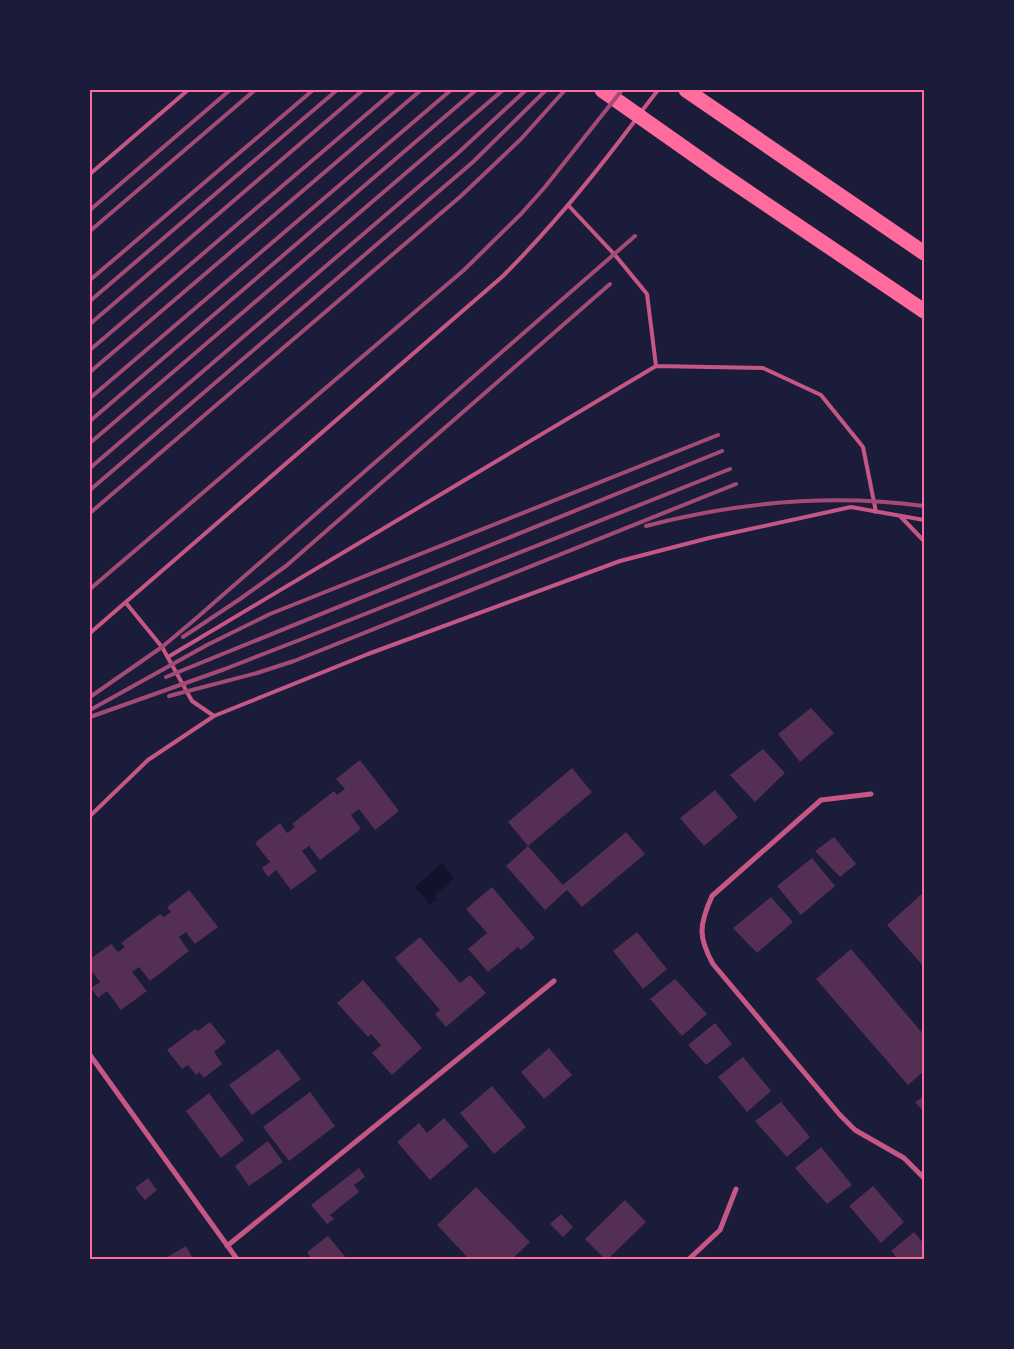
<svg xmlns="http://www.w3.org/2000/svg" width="1014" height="1349" font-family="Figtree,sans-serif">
	<rect width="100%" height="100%" fill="#1b1b3a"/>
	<path fill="#12122b" d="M 442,863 L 454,878 L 435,895 L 437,899 L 430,905 L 415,887 Z"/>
	<path fill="#542f53" d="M 811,708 L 834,733 L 800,762 L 778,734 Z
		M 763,749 L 785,773 L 755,802 L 730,775 Z
		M 360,760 L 399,811 L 375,830 L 359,809 L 351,815 L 361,829 L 320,860 L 309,846 L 302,851 L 317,871 L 291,890 L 276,870 L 268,877 L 262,868 L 270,862 L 255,843 L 280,823 L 287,833 L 295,827 L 292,824 L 334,791 L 337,795 L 345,789 L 336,779 Z
		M 572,768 L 592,792 L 528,846 L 508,822 Z
		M 715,790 L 738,817 L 704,846 L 680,818 Z
		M 626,832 L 645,854 L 582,907 L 567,890 L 545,910 L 506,866 L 528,846 L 563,885 Z
		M 834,837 L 856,864 L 840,877 L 815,851 Z
		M 812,858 L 835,886 L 801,915 L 777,886 Z
		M 492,887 L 535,938 L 521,950 L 518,947 L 488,972 L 468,949 L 487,933 L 466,909 Z
		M 189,890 L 218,927 L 195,944 L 186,932 L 179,937 L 189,951 L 150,981 L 139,967 L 132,972 L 147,991 L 121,1010 L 107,991 L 98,998 L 91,988 L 100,982 L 90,969 L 90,959 L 111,944 L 118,952 L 125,947 L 121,943 L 160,914 L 164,917 L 171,912 L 167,907 Z
		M 924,892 L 924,967 L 887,925 Z
		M 771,897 L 793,922 L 757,953 L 733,928 Z
		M 637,932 L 667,969 L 643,989 L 613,951 Z
		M 420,937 L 460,983 L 470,975 L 486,993 L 446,1027 L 435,1014 L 440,1010 L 395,958 Z
		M 851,949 L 924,1035 L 924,1071 L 908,1085 L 816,979 Z
		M 675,979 L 707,1014 L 682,1036 L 650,999 Z
		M 363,980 L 422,1048 L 392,1075 L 372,1053 L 381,1045 L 371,1034 L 368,1037 L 337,1003 Z
		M 210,1022 L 226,1042 L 214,1052 L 222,1064 L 204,1078 L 199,1072 L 196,1075 L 188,1065 L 182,1069 L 167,1050 L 195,1029 L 198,1031 Z
		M 715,1023 L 732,1044 L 706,1065 L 688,1045 Z
		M 549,1048 L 572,1075 L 544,1099 L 521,1072 Z
		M 278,1049 L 301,1079 L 252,1115 L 229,1085 Z
		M 743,1057 L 771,1091 L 747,1112 L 718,1077 Z
		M 492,1086 L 526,1127 L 494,1154 L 460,1113 Z
		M 310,1092 L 335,1126 L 289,1161 L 263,1127 Z
		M 209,1093 L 244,1140 L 221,1158 L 186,1111 Z
		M 924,1096 L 924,1112 L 915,1102 Z
		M 781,1102 L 810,1137 L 787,1157 L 755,1121 Z
		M 444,1118 L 469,1146 L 430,1180 L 397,1142 L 419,1123 L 427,1133 Z
		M 268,1141 L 283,1162 L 249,1186 L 235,1166 Z
		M 821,1147 L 852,1185 L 827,1204 L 795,1168 Z
		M 359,1168 L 365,1177 L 354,1185 L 359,1192 L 330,1215 L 334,1219 L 327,1224 L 311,1205 Z
		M 148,1178 L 157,1190 L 145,1200 L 135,1188 Z
		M 873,1186 L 904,1222 L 881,1243 L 849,1206 Z
		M 476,1187 L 530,1242 L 512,1259 L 469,1259 L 437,1225 Z
		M 625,1200 L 646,1222 L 608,1259 L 605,1259 L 585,1239 Z
		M 561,1214 L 573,1227 L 563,1237 L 550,1224 Z
		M 914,1232 L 924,1244 L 924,1259 L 898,1259 L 891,1251 Z
		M 328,1236 L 347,1259 L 312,1259 L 307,1252 Z
		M 186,1246 L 193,1259 L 164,1259 Z"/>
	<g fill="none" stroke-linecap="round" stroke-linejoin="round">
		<path stroke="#c65784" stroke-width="4" d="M 641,112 L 658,90
			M 90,174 L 188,90
			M 568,205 L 615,255 L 647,294 L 656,366
			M 900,516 L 924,541
			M 126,603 L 162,647 L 192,701 L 214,716
			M 90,633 L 503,276 C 552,227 596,173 637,118
			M 168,657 L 656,366 L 763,368 L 821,395 L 863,447 L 876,512
			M 90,816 L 148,760 L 214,716 L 368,654 L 620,561 L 709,538 L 851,507 L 924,520"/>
		<path stroke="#c65784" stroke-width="5" d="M 871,794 L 821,800 L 712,896 C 699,925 698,937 713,964 L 840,1115 L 855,1130 L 904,1158 L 924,1178
			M 90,1055 L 237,1259
			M 227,1246 L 554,981
			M 689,1259 L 720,1230 L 736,1189"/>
		<path stroke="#ff6b9d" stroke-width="15" d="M 602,90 L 717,171 L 924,311
			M 686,90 L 924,253"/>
		<path stroke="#a44b75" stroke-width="4" d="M 90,210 L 230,90
			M 90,231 L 255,90
			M 90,280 L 313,90
			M 90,301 L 337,90
			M 90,324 L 363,90
			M 90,350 L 395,90
			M 90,372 L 421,90
			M 90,398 L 451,90
			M 90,421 L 476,90
			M 90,443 L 503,90
			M 90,468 L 458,153 L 526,90
			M 90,490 L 473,162 L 546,90
			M 90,513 L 461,196 L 521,139 L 565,90
			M 646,526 C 738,502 829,493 924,506
			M 90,589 L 464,270 L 521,214 L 545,187 L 622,90
			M 183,637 L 240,599 L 286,566 L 610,284
			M 166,677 L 722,451
			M 169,696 L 257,673 L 294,661 L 736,484
			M 90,697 L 162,647 L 193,621 L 635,236
			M 90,710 L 207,645 L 270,614 L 718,435
			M 90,717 L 225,669 L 302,639 L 730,469"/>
	</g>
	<rect width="1014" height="1349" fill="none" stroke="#1b1b3a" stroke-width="182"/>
	<rect x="91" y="91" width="832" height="1167" fill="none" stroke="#ff6b9d" stroke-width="2"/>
</svg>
